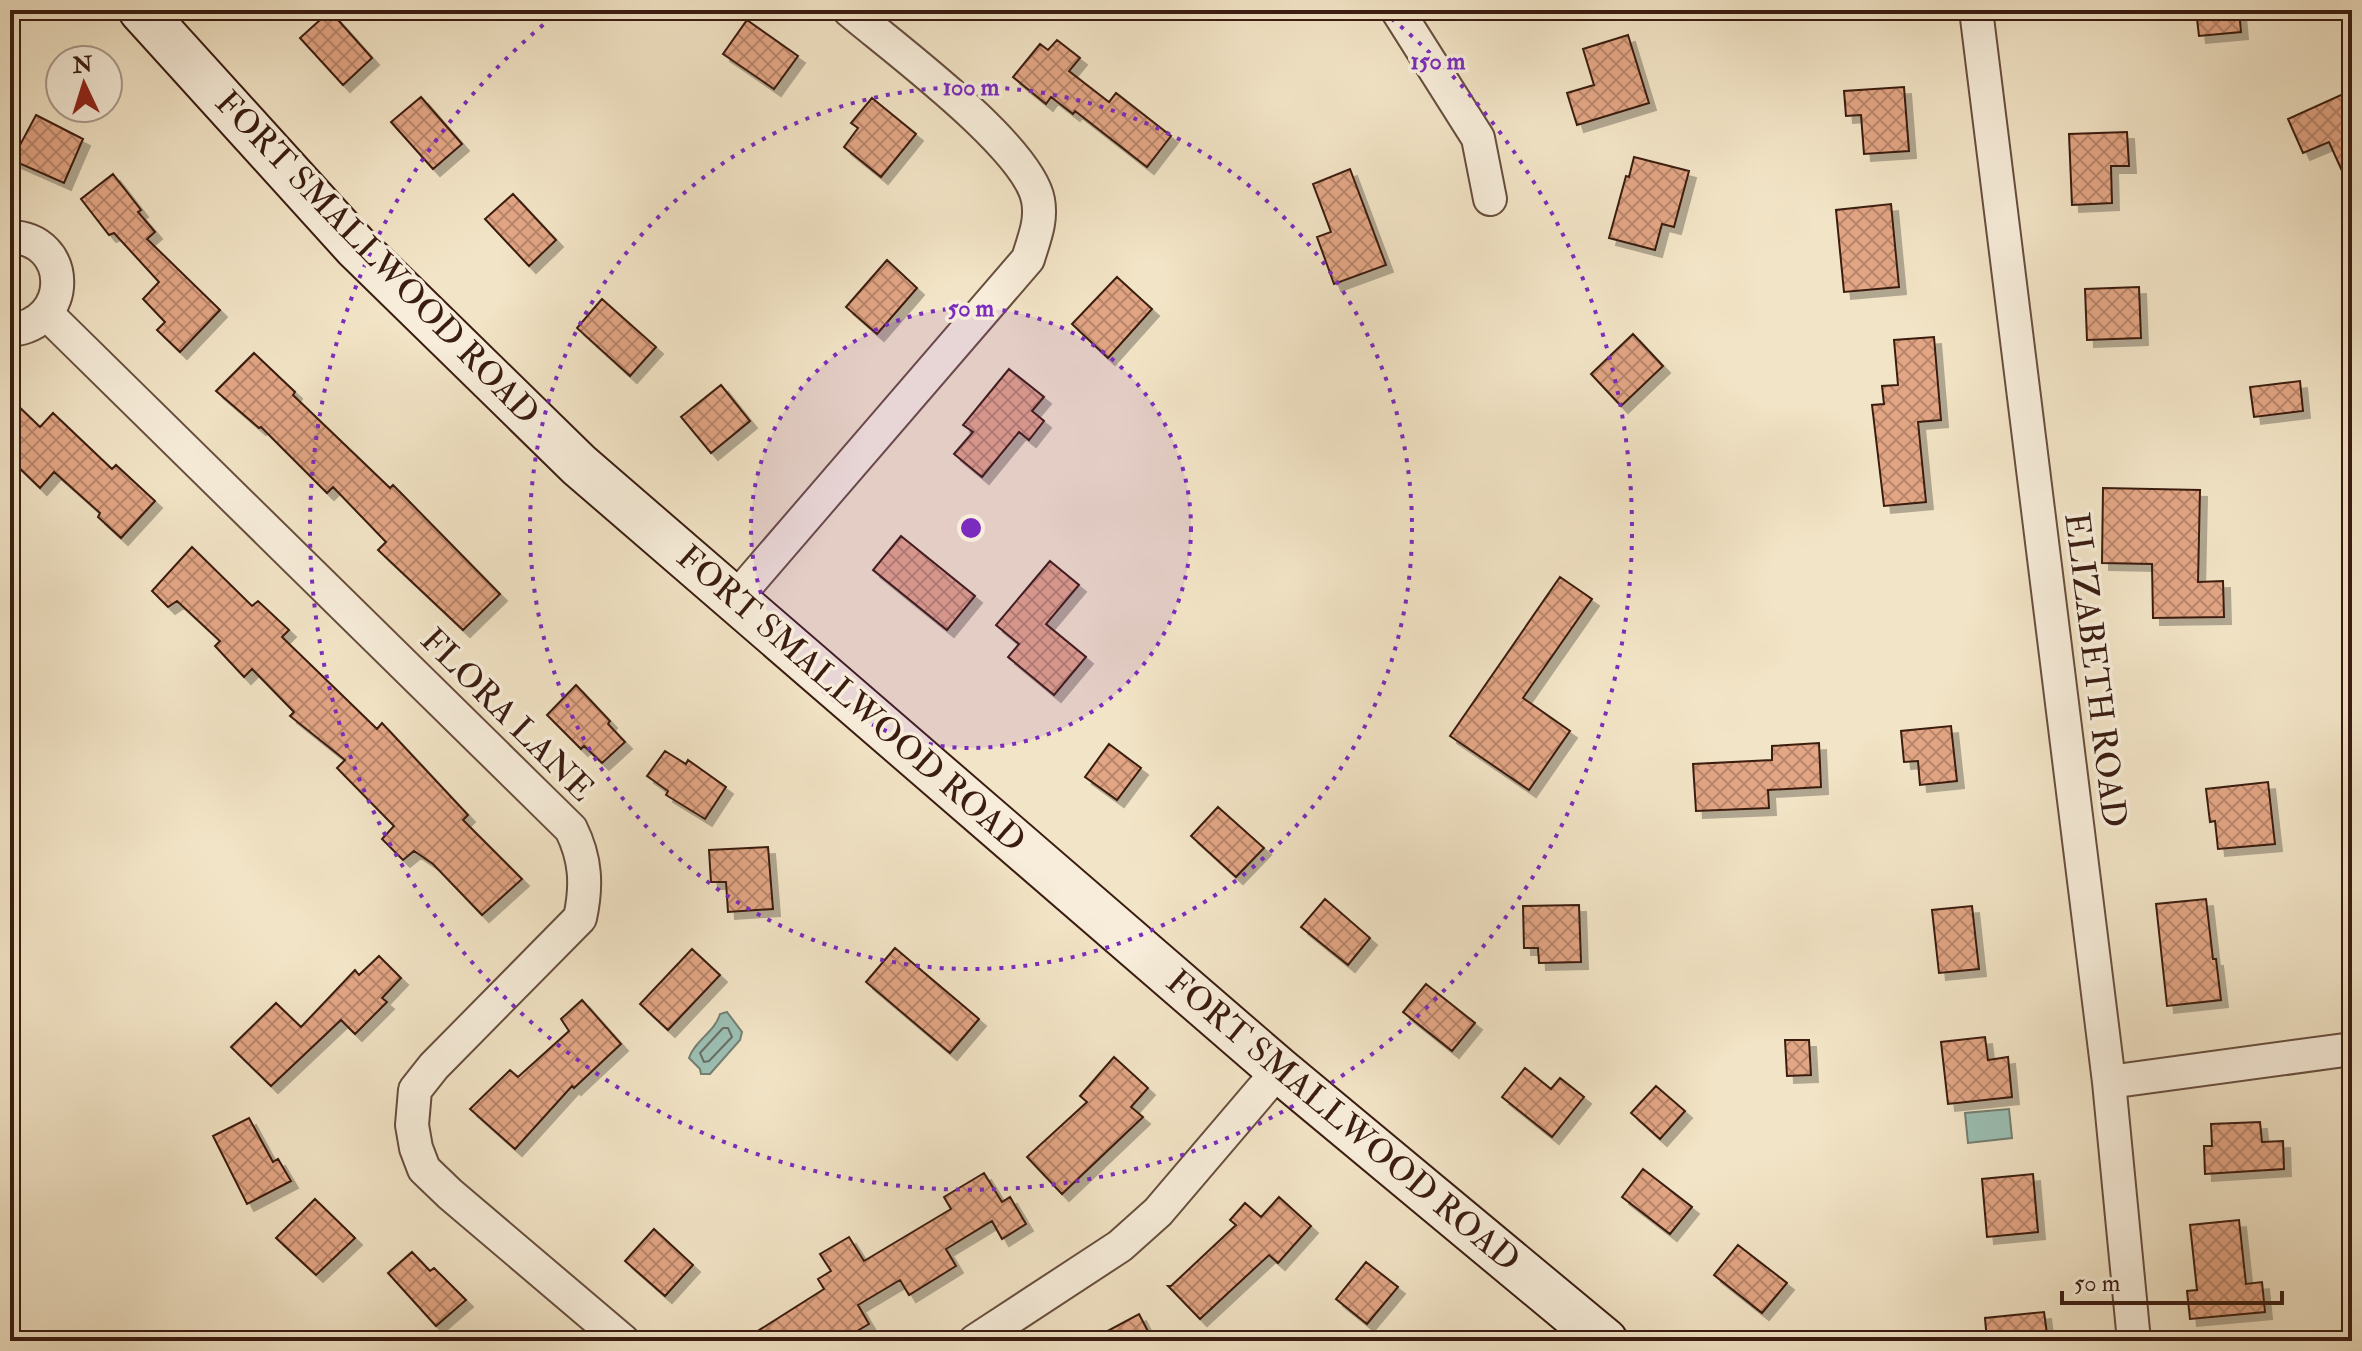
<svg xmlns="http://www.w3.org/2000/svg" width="2362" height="1351" font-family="'IM FELL Double Pica',serif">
	<defs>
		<pattern id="building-cross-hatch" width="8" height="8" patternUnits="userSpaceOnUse" patternTransform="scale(2)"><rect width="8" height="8" fill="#e3a685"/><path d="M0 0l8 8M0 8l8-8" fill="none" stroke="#b9866b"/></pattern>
		<filter id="shadow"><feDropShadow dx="7" dy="7" stdDeviation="0" flood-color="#0004"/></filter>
	</defs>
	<rect width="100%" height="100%" fill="#f2e4c6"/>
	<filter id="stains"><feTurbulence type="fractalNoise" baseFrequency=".0025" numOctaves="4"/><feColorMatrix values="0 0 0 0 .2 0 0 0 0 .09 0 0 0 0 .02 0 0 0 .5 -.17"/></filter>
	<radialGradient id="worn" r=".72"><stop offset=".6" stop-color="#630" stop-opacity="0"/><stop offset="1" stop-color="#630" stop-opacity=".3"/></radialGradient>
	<path fill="#9bbfb3" stroke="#747e72" stroke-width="2" d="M 727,1012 L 742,1032 L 740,1040 L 710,1074 L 701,1074 L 700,1069 L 689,1058 C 695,1040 715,1032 720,1014 Z
		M 2009,1109 L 2012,1138 L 1968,1143 L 1965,1113 Z"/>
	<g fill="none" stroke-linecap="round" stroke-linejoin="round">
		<path stroke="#6a6e62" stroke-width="2" d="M 723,1028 L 728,1028 L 732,1037 L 709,1061 L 704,1062 L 700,1053 Z"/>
	</g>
	<path fill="url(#building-cross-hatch)" stroke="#3a1c11" stroke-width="2" filter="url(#shadow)" d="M 2196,10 L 2239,10 L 2241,32 L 2199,36 Z
		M 330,11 L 372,58 L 343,85 L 300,38 Z
		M 747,20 L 798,56 L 774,89 L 723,54 Z
		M 1628,35 L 1649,103 L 1577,125 L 1567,93 L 1594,85 L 1583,49 Z
		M 1057,40 L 1080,58 L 1069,71 L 1109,102 L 1116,93 L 1171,136 L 1147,167 L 1075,111 L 1073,114 L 1051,97 L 1046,104 L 1013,77 L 1040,44 L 1048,50 Z
		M 1904,87 L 1909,151 L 1864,154 L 1861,115 L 1846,116 L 1844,91 Z
		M 2352,90 L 2352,193 L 2329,142 L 2303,153 L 2288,119 Z
		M 421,97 L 462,144 L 433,169 L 391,122 Z
		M 872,98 L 916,134 L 881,177 L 844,147 L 858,128 L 851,123 Z
		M 36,115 L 83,139 L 64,183 L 12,160 Z
		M 2127,132 L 2129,166 L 2111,166 L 2112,203 L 2072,205 L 2069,134 Z
		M 1634,157 L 1689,171 L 1674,227 L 1662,224 L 1655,250 L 1609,238 L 1626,176 L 1629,177 Z
		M 1350,169 L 1386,265 L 1334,284 L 1317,237 L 1331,232 L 1313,184 Z
		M 113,174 L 141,210 L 138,212 L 155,232 L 147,239 L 220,310 L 180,352 L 157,330 L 165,322 L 143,299 L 159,282 L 114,233 L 109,235 L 81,199 Z
		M 513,194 L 556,240 L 529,266 L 485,219 Z
		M 1891,204 L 1899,287 L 1844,292 L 1836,210 Z
		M 887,260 L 917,288 L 877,334 L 846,307 Z
		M 1117,277 L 1152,309 L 1108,358 L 1072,324 Z
		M 2139,287 L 2141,338 L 2087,340 L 2085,289 Z
		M 602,299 L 656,347 L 630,376 L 577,328 Z
		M 1633,334 L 1663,366 L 1621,406 L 1591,374 Z
		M 1934,337 L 1941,420 L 1918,422 L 1926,502 L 1884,506 L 1872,405 L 1884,404 L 1882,386 L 1898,385 L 1894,340 Z
		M 254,353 L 295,392 L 293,395 L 390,488 L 393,485 L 500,594 L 463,630 L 378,550 L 386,542 L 333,487 L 327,493 L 261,427 L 259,428 L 216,391 Z
		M 1009,369 L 1044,397 L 1032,411 L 1044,421 L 1029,440 L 1019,432 L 982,477 L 954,454 L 973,432 L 963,425 Z
		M 2300,381 L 2303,411 L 2254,417 L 2250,387 Z
		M 721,385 L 750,421 L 711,453 L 681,417 Z
		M 10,398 L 40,427 L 53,413 L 112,469 L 116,465 L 155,501 L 121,538 L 98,517 L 100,513 L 54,472 L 40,488 L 10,459 Z
		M 2103,488 L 2200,490 L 2198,582 L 2223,581 L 2224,617 L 2153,618 L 2152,564 L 2102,563 Z
		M 901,536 L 975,596 L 947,630 L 873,570 Z
		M 192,547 L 252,606 L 258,601 L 289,630 L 282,637 L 377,729 L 382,723 L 468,815 L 463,820 L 522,879 L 482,915 L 433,864 L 414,851 L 403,860 L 382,839 L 394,826 L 337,768 L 345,760 L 290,716 L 294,712 L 252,669 L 244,677 L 215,646 L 220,641 L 177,601 L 168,607 L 152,591 Z
		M 1050,561 L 1079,585 L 1046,624 L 1086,657 L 1054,695 L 1008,657 L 1019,644 L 996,625 Z
		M 1560,577 L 1592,599 L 1523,698 L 1570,731 L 1529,790 L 1450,736 Z
		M 576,685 L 610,721 L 608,724 L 625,742 L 602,763 L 584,746 L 581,749 L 547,715 Z
		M 1951,726 L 1957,781 L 1920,785 L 1918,761 L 1904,762 L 1901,731 Z
		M 1819,743 L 1821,787 L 1768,790 L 1769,808 L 1696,811 L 1693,764 L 1772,760 L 1772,746 Z
		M 1109,744 L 1141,768 L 1117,800 L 1085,777 Z
		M 665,751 L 686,764 L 688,760 L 726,787 L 705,819 L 666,795 L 668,791 L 647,776 Z
		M 2268,782 L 2275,844 L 2218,849 L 2215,821 L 2210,822 L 2206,789 Z
		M 1218,807 L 1264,848 L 1236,877 L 1191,836 Z
		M 768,847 L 773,909 L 728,912 L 726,882 L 711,882 L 709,850 Z
		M 1325,899 L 1370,938 L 1348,965 L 1301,927 Z
		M 2206,899 L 2213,959 L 2216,959 L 2221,1000 L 2167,1006 L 2156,904 Z
		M 1579,905 L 1581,962 L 1539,963 L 1538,948 L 1524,948 L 1523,906 Z
		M 1972,906 L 1979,969 L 1939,973 L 1932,910 Z
		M 895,948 L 979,1019 L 950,1053 L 866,982 Z
		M 692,949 L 720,975 L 668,1030 L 640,1004 Z
		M 379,956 L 401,978 L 382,998 L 387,1002 L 355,1034 L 341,1020 L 271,1086 L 231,1047 L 276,1003 L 301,1027 L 355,970 L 359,975 Z
		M 1426,984 L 1475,1023 L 1452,1051 L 1403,1012 Z
		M 582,1000 L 621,1044 L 574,1088 L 572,1086 L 515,1149 L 470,1109 L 510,1070 L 518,1077 L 569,1031 L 561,1019 Z
		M 1985,1037 L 1988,1060 L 2008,1057 L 2012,1097 L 1948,1104 L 1941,1042 Z
		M 1785,1040 L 1809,1040 L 1811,1075 L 1787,1076 Z
		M 1114,1057 L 1148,1088 L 1131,1107 L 1143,1117 L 1062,1194 L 1027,1157 L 1087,1102 L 1080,1096 Z
		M 1525,1068 L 1551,1089 L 1560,1078 L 1584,1097 L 1552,1137 L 1502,1097 Z
		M 1656,1086 L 1685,1111 L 1660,1139 L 1631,1113 Z
		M 249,1118 L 273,1162 L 278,1159 L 291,1181 L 247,1204 L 213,1136 Z
		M 2260,1122 L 2262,1142 L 2283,1141 L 2284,1169 L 2205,1174 L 2204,1146 L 2212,1146 L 2211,1124 Z
		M 1643,1169 L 1692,1207 L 1670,1234 L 1622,1197 Z
		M 984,1173 L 1002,1202 L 1010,1197 L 1026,1224 L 1002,1239 L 992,1221 L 946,1249 L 956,1266 L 909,1295 L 900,1280 L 858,1305 L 869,1324 L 840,1341 L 742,1341 L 824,1289 L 818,1279 L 831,1271 L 820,1254 L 849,1237 L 864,1261 L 951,1209 L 944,1197 Z
		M 2033,1174 L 2038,1232 L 1987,1237 L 1982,1179 Z
		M 1279,1197 L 1311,1226 L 1278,1263 L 1269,1255 L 1200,1319 L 1168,1286 L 1171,1286 L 1236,1225 L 1230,1220 L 1245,1203 L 1261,1217 Z
		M 315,1199 L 355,1238 L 316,1275 L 276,1238 Z
		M 2239,1220 L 2246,1284 L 2262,1282 L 2265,1312 L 2190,1319 L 2187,1291 L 2197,1290 L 2190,1225 Z
		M 654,1229 L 693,1265 L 665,1296 L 625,1261 Z
		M 1738,1245 L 1787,1283 L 1762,1313 L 1714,1275 Z
		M 412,1252 L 430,1271 L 434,1268 L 466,1300 L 436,1326 L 388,1273 Z
		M 1366,1262 L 1398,1287 L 1367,1324 L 1336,1299 Z
		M 2044,1312 L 2048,1341 L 1987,1341 L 1985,1318 Z
		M 1139,1314 L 1153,1341 L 1089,1341 Z"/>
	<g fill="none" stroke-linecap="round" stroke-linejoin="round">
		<g stroke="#684e3e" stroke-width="36">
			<path id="minor" d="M 1397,10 L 1478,138 L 1490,199
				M 1976,10 L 2109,1082 L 2134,1341
				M 10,237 C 72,238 74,324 10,330
				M 47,314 L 571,829 C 586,859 587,886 580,918 L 434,1066 L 415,1090 L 412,1125 L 416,1148 L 424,1169 L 450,1194 L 623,1341
				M 735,599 L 1028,259 C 1034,239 1042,221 1038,200 C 1028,147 894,48 849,10
				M 2109,1082 L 2352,1049
				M 975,1341 L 1120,1246 L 1158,1212 L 1279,1070"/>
		</g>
		<g stroke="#3a1c11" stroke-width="48">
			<path id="secondary" d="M 141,10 L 356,247 L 579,465 L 1279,1070 L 1605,1341"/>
		</g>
		<use href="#minor" stroke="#f7edda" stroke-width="32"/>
		<use href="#secondary" stroke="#f7edda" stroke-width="44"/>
	</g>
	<circle cx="971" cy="528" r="220" fill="#7b2cbf" fill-opacity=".12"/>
	<g fill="none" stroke="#7b2cbf" stroke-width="4" stroke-dasharray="4 8">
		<circle cx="971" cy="528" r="220"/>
		<circle cx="971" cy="528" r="441"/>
		<path d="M1382 11A661 661 0 1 1 560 11"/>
	</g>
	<g text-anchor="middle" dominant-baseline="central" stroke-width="7" stroke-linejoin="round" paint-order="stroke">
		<g font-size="34" fill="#3a1c11" stroke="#f7edda">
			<text transform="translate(377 258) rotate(46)">FORT SMALLWOOD ROAD</text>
			<text transform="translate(2095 670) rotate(83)">ELIZABETH ROAD</text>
			<text transform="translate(851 699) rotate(41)">FORT SMALLWOOD ROAD</text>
			<text transform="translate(507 715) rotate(45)">FLORA LANE</text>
			<text transform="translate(1343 1121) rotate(40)">FORT SMALLWOOD ROAD</text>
		</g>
	</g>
	<circle cx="971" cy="528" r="12" fill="#7b2cbf" stroke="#f7edda" stroke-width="4"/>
	<g font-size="24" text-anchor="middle" font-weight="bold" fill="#7b2cbf" stroke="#f7edda" stroke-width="7" stroke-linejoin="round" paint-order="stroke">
		<text x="1438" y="69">150 m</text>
		<text x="971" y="95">100 m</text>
		<text x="971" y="316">50 m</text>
	</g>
	<rect width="2362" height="1351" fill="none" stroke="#f2e4c6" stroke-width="40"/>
	<rect x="12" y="12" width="2338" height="1327" fill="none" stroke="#3a1c11" stroke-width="4"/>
	<rect x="20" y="20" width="2322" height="1311" fill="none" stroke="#3a1c11" stroke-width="2"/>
	<g transform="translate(84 84) rotate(356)"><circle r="38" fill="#f7edda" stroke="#ab998a" stroke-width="2"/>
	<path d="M0-6L14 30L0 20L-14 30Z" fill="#8f2418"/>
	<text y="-12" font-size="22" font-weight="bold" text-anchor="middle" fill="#3a1c11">N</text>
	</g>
	<path d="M2062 1291v12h220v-12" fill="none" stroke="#3a1c11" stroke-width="4"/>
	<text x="2074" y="1291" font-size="24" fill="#3a1c11" stroke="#f7edda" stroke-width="6" paint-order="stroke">50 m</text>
	<rect width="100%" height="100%" filter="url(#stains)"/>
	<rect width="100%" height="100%" fill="url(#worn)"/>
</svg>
